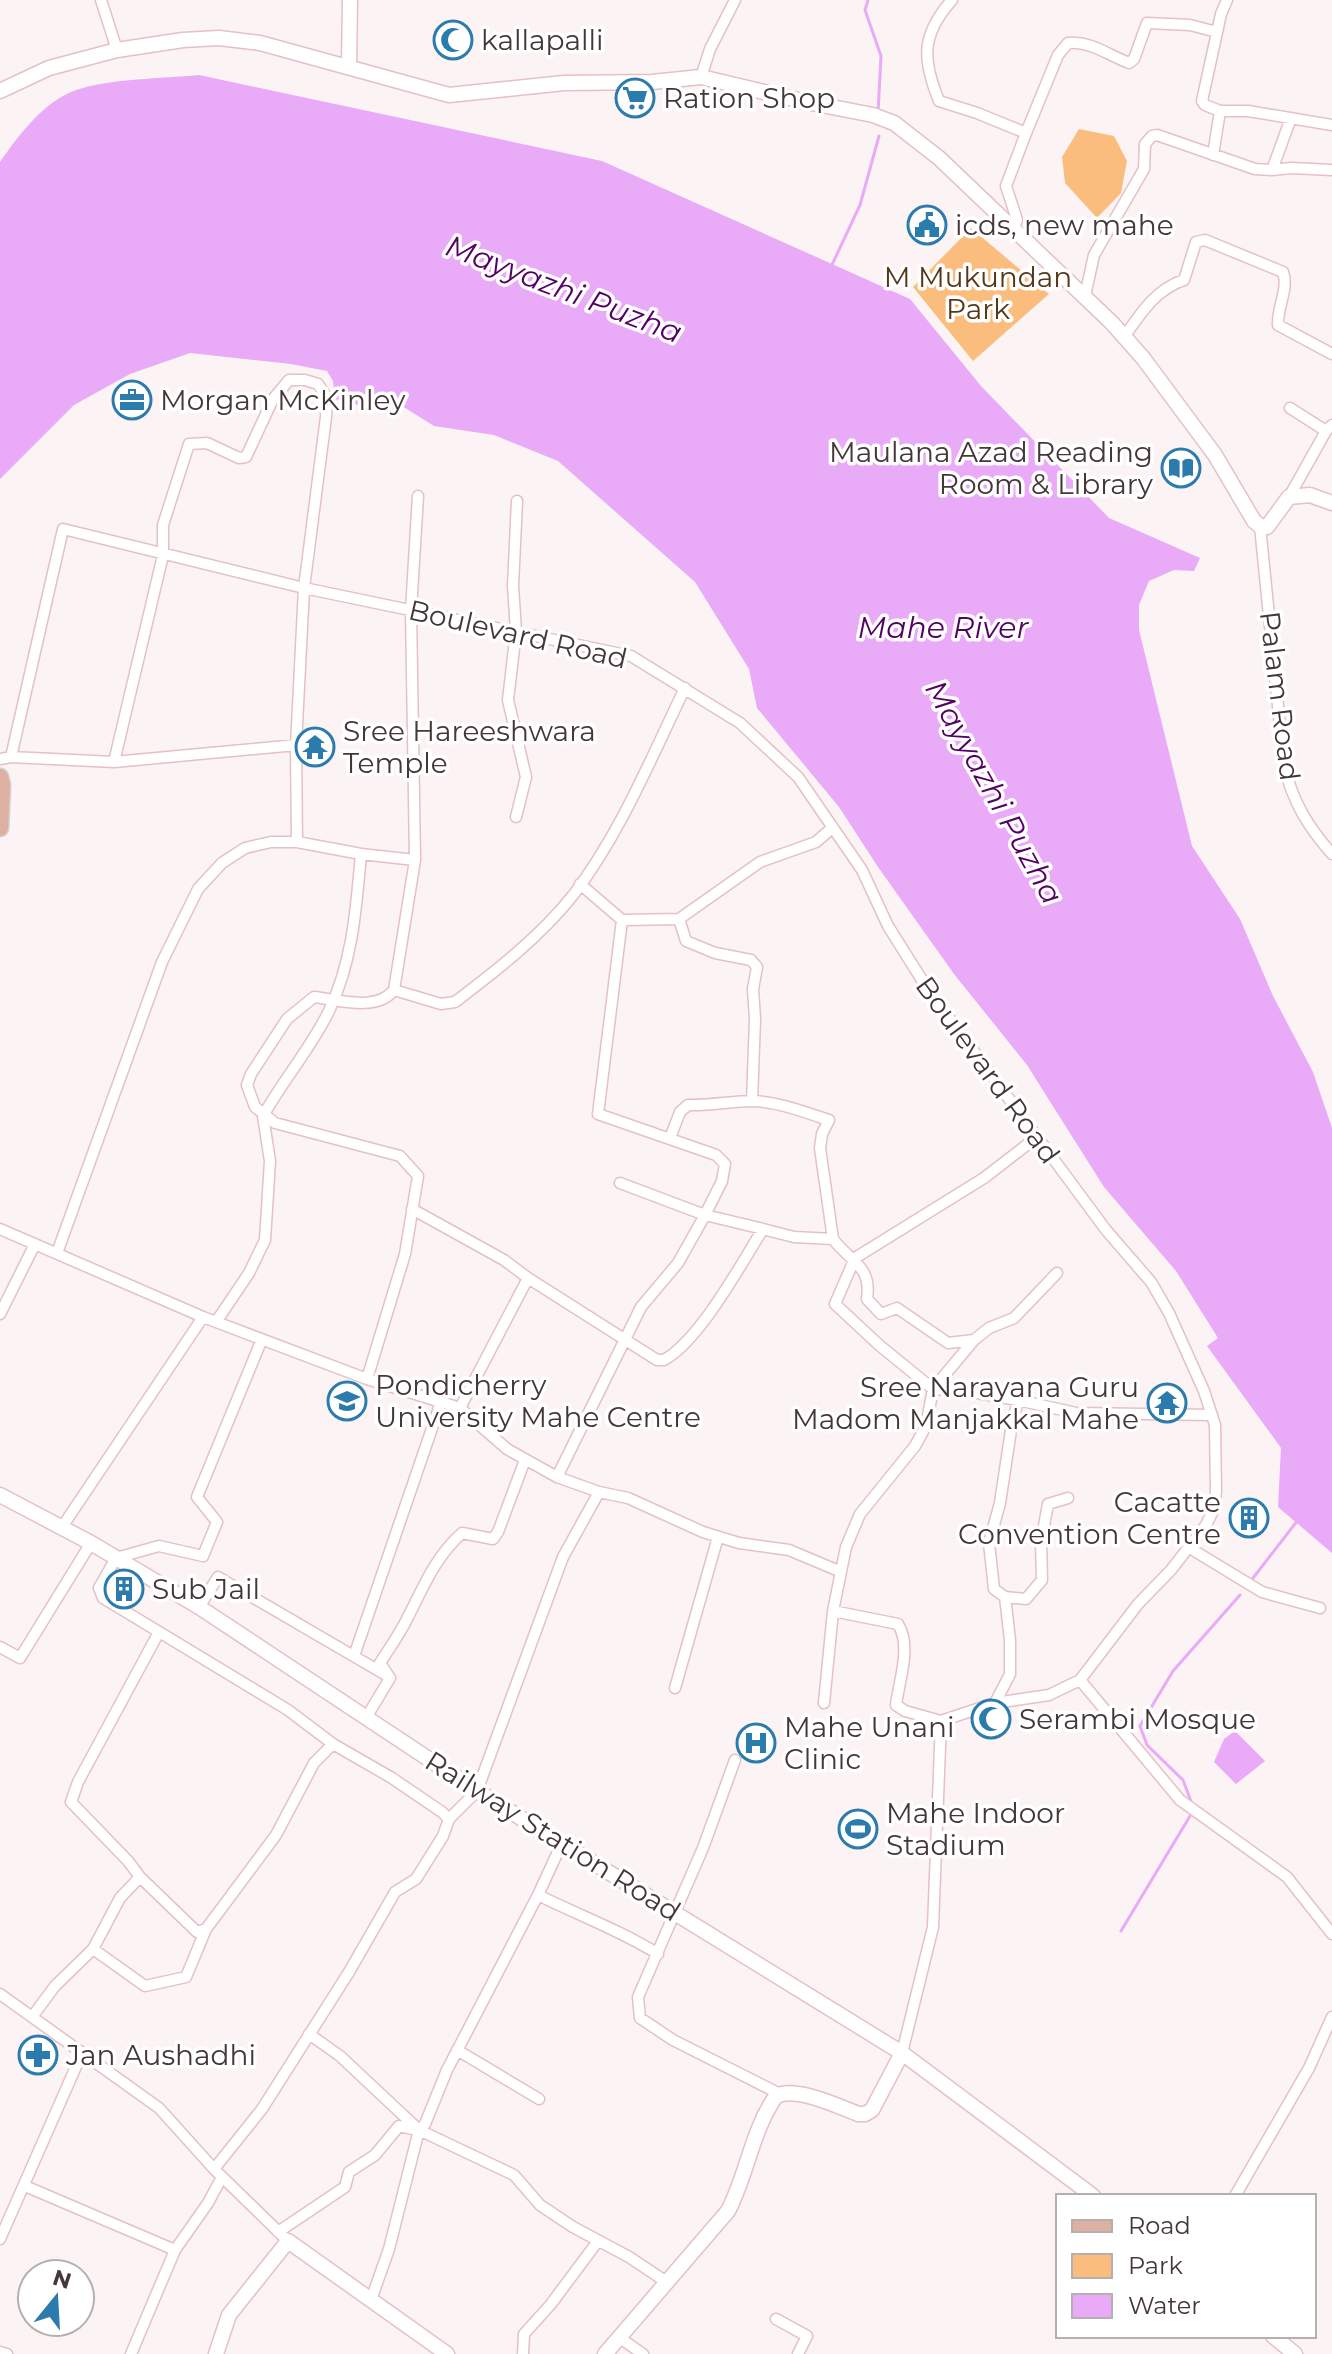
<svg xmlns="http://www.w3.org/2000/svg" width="1332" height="2354" font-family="Montserrat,sans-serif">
	<rect width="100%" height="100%" fill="#fbf3f4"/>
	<path fill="#fbbd7e" d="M 1079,129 L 1114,136 L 1127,161 L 1121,193 L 1097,218 L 1065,183 L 1062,157 Z
		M 971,228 L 1049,294 L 973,361 L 913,287 Z"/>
	<path fill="#e9aaf7" d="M 199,75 L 602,161 L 910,299 L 981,386 L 1109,518 L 1200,558 L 1194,571 L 1174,570 L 1149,581 L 1139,605 L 1139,630 L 1192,846 L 1240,919 L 1273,996 L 1313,1072 L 1332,1128 L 1332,1553 L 1278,1507 L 1281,1448 L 1207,1346 L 1218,1338 L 1176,1271 L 1104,1187 L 1027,1065 L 954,974 L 878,867 L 839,807 L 757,708 L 749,669 L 695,582 L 558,461 L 494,435 L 434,426 L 402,406 L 384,403 L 358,405 L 335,399 L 333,381 L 327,371 L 291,364 L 190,353 L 130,374 L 74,405 L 0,479 L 0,162 C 19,135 43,102 76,90 C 113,78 161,79 199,75 Z
		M 1235,1731 L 1265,1761 L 1236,1784 L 1214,1762 L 1224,1739 Z"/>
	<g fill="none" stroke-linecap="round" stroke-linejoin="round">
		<path stroke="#e9aaf7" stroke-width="3" d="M 868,0 L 865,10 L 881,56 L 878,113
			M 831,267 L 860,205 L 879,136
			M 1253,1578 L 1298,1520
			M 1192,1804 L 1183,1780 L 1147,1745 L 1140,1726 L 1173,1671 L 1240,1595
			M 1121,1931 L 1193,1811"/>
		<g stroke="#e5c1c4" stroke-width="13">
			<path id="minor" d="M 101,0 L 117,50
				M 952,0 C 921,35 922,59 939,101 L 977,113 L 1026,133 L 1006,186 L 1017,220 L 1014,228
				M 1227,0 L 1221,14 L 1202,101 L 1205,105 L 1220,111 L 1248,111 L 1332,125
				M 701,77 L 710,49 L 735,0
				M 1026,133 L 1058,55 L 1068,43 C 1091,41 1108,55 1129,63 L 1134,59 L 1147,23 L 1190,25 L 1217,32
				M 1213,155 L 1220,111
				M 1272,170 L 1291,168 L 1332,170
				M 1085,296 L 1094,255 L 1144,169 L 1145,144 L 1152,136 L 1157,135 L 1255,169 L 1272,170 L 1291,118
				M 1124,337 C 1141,313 1156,289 1184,280 L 1196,242 L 1205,240 L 1283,272 C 1289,289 1277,307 1278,325 L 1332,354
				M 1290,408 L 1326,431
				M 418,496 L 411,610 L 415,860 L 394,990 L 441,1004 L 455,1002 C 497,970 541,936 574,894 C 621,832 651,758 685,688
				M 1289,497 L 1326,431 L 1332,425
				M 1260,526 L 1284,766 C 1293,802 1308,827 1332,854
				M 11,757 L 63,529 L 304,588 L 631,656 L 740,723 L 798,777 L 862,870 L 888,926 L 927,988 L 1106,1230 L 1151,1282 L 1169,1313 L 1204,1391 L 1215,1425 L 1216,1492 L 1213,1511 L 1206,1525 L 1171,1570 L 1138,1604 L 1080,1680 L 1049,1695 L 995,1703 L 941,1721 L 933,1927 L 902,2053
				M 0,759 L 11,757 L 114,762 L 296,745
				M 114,762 L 163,555 L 163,525 L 189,444 L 207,443 L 239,458 L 246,457 L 273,399 L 289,380 L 305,380 L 318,384 L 327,398 L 326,417 L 304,588 L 296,745 L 297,842
				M 516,817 L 526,777 L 508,700 L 516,631 L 513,586 L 517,501
				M 580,884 L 622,920 L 679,919 L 760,862 L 816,842 L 832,828
				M 679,919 L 686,941 L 715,953 L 751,960 L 757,967 L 753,989 L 755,1019 L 752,1101
				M 622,920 L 598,1114 L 716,1155 L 725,1164 L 722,1181 L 705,1215 L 763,1229
				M 670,1138 L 680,1112 L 688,1105 C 710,1106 731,1101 753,1101 C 779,1102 804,1112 829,1120 L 822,1134 L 820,1148 L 833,1239 C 850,1262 872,1265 867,1299 L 881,1314 L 897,1308 L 948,1343 L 974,1340 L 989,1328 L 1014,1318 L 1057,1273
				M 620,1183 L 705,1215 L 678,1263 L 641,1307 L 557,1477 L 599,1492 L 628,1498 L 703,1532 L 739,1543 L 789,1550 L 839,1571
				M 412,1209 L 504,1260 L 528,1278
				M 0,1229 L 203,1317 L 62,1527
				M 57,1253 L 162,962 L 198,889 L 222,863 L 245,848 L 271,842 L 297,842 L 361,854 L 415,860
				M 0,1314 L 35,1244
				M 203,1317 L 367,1379 L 460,1408 L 528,1278 L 657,1360 L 664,1360 C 700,1340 741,1264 763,1229 L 794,1237 L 833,1239
				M 216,1322 L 249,1273 L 265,1240 L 270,1161 L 263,1116 C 283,1080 311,1048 329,1011 C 353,960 356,909 361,854
				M 262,1339 L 197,1497 L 217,1522 L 203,1556 L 159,1546 L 116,1558 L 99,1588 L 103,1598 L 288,1710 L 333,1744 L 392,1778 L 442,1812 L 449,1819
				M 367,1379 L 405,1254 L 418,1176 L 400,1156 L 275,1123 L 255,1107 L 247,1085 L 251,1074 L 287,1019 L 314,997 C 339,1000 377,1012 394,990
				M 1018,1400 L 965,1391 L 933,1389 L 879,1345 L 835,1304 L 855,1258 L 984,1178 L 1037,1137
				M 460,1408 L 507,1449 L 557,1477
				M 1188,1547 L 1262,1592 L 1320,1608
				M 1005,1597 L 994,1589 L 989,1543 L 1000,1503 L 1011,1430 L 1018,1400 L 1076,1413 L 1212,1415
				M 199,1607 L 218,1577 L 386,1675
				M 833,1611 L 898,1624 C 912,1647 899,1680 896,1705 L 905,1711 L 941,1721
				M 0,1647 L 20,1658 L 91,1543
				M 354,1656 L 441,1402
				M 1080,1680 L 1180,1800 L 1287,1877 L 1332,1934
				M 675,1688 L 718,1537
				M 824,1703 L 833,1611 L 846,1547 L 860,1514 L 915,1446 L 926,1426 L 933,1389 L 974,1340
				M 995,1703 L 1010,1674 L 1010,1640 L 1005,1597 L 1026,1599 L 1042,1580 L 1041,1542 L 1048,1504 L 1068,1498
				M 366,1718 L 390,1678 L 380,1663 C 389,1649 399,1635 407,1619 C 423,1588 435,1557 462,1533 L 493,1539 L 498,1532 L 525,1460
				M 735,1760 L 703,1848 L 638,1997 L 640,2018 L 673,2040 L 780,2094
				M 562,1843 L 538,1895 C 578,1915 620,1930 658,1954
				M 140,1877 L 197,1932 L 206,1929 L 276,1835 L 314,1763 L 333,1744
				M 93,1949 L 145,1986 L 186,1977 L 206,1929
				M 0,1994 L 159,2108 L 214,2169 L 288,2241
				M 32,2017 L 55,1986 L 93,1949 L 120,1898 L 140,1877 L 128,1861 L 71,1802 L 78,1782 L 159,1632
				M 309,2034 L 340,2056 L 419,2130 L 514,2175 L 540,2205 L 573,2227 L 629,2257 L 668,2283
				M 457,2050 L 539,2099
				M 214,2169 L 262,2109 L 349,1972 L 395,1892 L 416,1879 L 443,1836 L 449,1819 L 477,1791 L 563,1557 L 599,1492
				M 25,2186 L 175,2250 L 208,2203 L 222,2177
				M 1235,2196 L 1309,2068 L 1332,2017
				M 278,2232 L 345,2187 L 349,2172 L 375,2155 L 399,2126 L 417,2130
				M 0,2239 L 82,2053
				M 371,2300 L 389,2249 L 419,2130 L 425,2124 L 447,2070 L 538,1895
				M 776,2319 L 807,2336 L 798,2354
				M 620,2338 L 643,2354
				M 0,2352 L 7,2354
				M 131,2354 L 175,2250
				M 523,2354 L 524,2334 L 551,2304 L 598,2241"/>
		</g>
		<g stroke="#e5c1c4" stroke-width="17">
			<path id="tertiary" d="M 0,91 L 49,68 L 117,50 L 183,40 L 219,38 L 260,43 L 449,95 L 564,83 L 652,82 L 701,77 L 806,102 L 873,115 L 894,123 L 939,158 L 1112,323 L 1143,358 L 1215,455 L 1254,521 L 1260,526
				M 0,1495 L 91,1543 L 199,1607 L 477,1791 L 902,2053 L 1093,2196
				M 1273,2336 L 1295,2354
				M 216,2354 L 229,2315 L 288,2241 L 447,2354
				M 605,2354 L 728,2211 C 747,2175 752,2130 776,2096 C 795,2086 838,2106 858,2114 L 865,2114 L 872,2110 L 902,2053"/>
		</g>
		<g stroke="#e5c1c4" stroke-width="17">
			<path id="secondary" d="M 349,66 L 350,0
				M 1260,526 L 1267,527 L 1289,497 L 1310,495 L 1332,503"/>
		</g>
		<g stroke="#d2cfcf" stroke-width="19">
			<path id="primary" d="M 0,777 L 2,785 L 0,828"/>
		</g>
		<use href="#minor" stroke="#fff" stroke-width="10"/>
		<use href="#tertiary" stroke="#fff" stroke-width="14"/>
		<use href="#secondary" stroke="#fff" stroke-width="14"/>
		<use href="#primary" stroke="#deb0a1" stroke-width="16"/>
	</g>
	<defs>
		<g id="mosque-ring" transform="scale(2)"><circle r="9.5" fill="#fff" stroke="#2b7bad" stroke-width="1.5"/><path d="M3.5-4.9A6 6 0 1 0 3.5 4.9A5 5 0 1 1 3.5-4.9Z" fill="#2b7bad"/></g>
		<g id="supermarket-ring" transform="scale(2)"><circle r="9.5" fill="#fff" stroke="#2b7bad" stroke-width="1.5"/><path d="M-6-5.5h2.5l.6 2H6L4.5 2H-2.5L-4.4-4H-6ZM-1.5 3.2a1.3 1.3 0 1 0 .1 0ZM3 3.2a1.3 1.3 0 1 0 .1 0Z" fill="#2b7bad"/></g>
		<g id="civic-ring" transform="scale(2)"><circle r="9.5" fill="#fff" stroke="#2b7bad" stroke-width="1.5"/><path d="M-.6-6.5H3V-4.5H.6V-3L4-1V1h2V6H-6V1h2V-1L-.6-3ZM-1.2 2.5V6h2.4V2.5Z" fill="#2b7bad"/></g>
		<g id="office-ring" transform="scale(2)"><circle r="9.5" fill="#fff" stroke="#2b7bad" stroke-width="1.5"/><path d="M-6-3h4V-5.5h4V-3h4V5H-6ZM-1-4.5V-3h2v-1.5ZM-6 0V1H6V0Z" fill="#2b7bad"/></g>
		<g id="library-ring" transform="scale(2)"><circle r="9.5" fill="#fff" stroke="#2b7bad" stroke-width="1.5"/><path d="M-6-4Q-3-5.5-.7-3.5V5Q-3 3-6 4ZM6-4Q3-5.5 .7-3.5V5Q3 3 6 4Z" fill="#2b7bad"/></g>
		<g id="temple-ring" transform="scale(2)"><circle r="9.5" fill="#fff" stroke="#2b7bad" stroke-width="1.5"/><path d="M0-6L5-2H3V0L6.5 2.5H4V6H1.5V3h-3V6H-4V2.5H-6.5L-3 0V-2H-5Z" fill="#2b7bad"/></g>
		<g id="university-ring" transform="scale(2)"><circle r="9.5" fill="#fff" stroke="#2b7bad" stroke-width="1.5"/><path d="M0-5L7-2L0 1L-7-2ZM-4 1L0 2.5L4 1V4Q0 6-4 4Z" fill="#2b7bad"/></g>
		<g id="building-ring" transform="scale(2)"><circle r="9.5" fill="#fff" stroke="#2b7bad" stroke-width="1.5"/><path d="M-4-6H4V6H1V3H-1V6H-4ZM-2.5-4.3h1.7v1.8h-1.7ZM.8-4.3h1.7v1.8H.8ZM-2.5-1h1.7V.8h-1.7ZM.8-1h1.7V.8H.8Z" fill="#2b7bad"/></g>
		<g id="hospital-ring" transform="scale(2)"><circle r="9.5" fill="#fff" stroke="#2b7bad" stroke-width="1.5"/><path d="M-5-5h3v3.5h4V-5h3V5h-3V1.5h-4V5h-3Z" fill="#2b7bad"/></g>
		<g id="stadium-ring" transform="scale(2)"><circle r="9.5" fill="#fff" stroke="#2b7bad" stroke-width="1.5"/><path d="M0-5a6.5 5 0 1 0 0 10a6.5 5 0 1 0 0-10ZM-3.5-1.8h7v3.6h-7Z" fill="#2b7bad"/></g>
		<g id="pharmacy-ring" transform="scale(2)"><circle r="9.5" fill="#fff" stroke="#2b7bad" stroke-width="1.5"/><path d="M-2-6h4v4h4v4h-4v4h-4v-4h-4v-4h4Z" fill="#2b7bad"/></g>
	</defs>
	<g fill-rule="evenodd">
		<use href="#mosque-ring" x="453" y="40"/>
		<use href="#supermarket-ring" x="635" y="98"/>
		<use href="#civic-ring" x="927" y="225"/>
		<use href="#office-ring" x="132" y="400"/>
		<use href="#library-ring" x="1181" y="468"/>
		<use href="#temple-ring" x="315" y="747"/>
		<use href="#university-ring" x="347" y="1401"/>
		<use href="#temple-ring" x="1167" y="1403"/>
		<use href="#building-ring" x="1249" y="1518"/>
		<use href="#building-ring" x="124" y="1589"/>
		<use href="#mosque-ring" x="991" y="1719"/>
		<use href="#hospital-ring" x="756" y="1743"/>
		<use href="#stadium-ring" x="858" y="1829"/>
		<use href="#pharmacy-ring" x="38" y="2055"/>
	</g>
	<g text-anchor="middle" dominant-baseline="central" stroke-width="7" stroke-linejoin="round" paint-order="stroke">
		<g font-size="28" fill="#453638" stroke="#fff" text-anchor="start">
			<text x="481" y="40">kallapalli</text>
			<text x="663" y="98">Ration Shop</text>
			<text x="955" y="225">icds, new mahe</text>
			<text x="160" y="400">Morgan McKinley</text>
			<text x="1153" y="452" text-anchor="end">Maulana Azad Reading<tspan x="1153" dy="32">Room &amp; Library</tspan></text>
			<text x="343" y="731">Sree Hareeshwara<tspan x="343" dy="32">Temple</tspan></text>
			<text x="375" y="1385">Pondicherry<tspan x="375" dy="32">University Mahe Centre</tspan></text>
			<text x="1139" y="1387" text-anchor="end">Sree Narayana Guru<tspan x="1139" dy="32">Madom Manjakkal Mahe</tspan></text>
			<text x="1221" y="1502" text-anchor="end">Cacatte<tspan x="1221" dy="32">Convention Centre</tspan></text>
			<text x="152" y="1589">Sub Jail</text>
			<text x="1019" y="1719">Serambi Mosque</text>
			<text x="784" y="1727">Mahe Unani<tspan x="784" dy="32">Clinic</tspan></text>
			<text x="886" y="1813">Mahe Indoor<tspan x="886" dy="32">Stadium</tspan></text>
			<text x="66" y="2055">Jan Aushadhi</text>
		</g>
		<g font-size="28" fill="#553818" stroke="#fff">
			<text x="978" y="277">M Mukundan<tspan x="978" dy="32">Park</tspan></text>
		</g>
		<g font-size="28" fill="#453638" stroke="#fff">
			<text transform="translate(518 634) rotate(13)">Boulevard Road</text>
			<text transform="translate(1280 696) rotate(83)">Palam Road</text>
			<text transform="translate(988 1070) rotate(54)">Boulevard Road</text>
			<text transform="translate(553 1836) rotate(32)">Railway Station Road</text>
		</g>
		<g font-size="30" font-style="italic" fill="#530163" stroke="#fff">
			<text transform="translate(564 289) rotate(21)">Mayyazhi Puzha</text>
			<text x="943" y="627">Mahe River</text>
			<text transform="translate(994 792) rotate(61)">Mayyazhi Puzha</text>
		</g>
	</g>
	<rect x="1056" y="2194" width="260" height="144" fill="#ffffff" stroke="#b5afaf" stroke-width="2"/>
	<rect x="1072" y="2220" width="40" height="12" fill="#deb0a1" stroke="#b5afaf" stroke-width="2"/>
	<text x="1128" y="2234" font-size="24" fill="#453638">Road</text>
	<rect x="1072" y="2254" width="40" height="24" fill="#fbbd7e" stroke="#b5afaf" stroke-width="2"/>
	<text x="1128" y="2274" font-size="24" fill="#453638">Park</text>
	<rect x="1072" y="2294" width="40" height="24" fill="#e9aaf7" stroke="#b5afaf" stroke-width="2"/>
	<text x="1128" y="2314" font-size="24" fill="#453638">Water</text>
	<g transform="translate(56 2298) rotate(18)"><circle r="38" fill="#ffffff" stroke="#b5afaf" stroke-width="2"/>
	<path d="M0-6L14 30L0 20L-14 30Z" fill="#2b7bad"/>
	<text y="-12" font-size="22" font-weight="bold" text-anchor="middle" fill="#453638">N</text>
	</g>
</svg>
